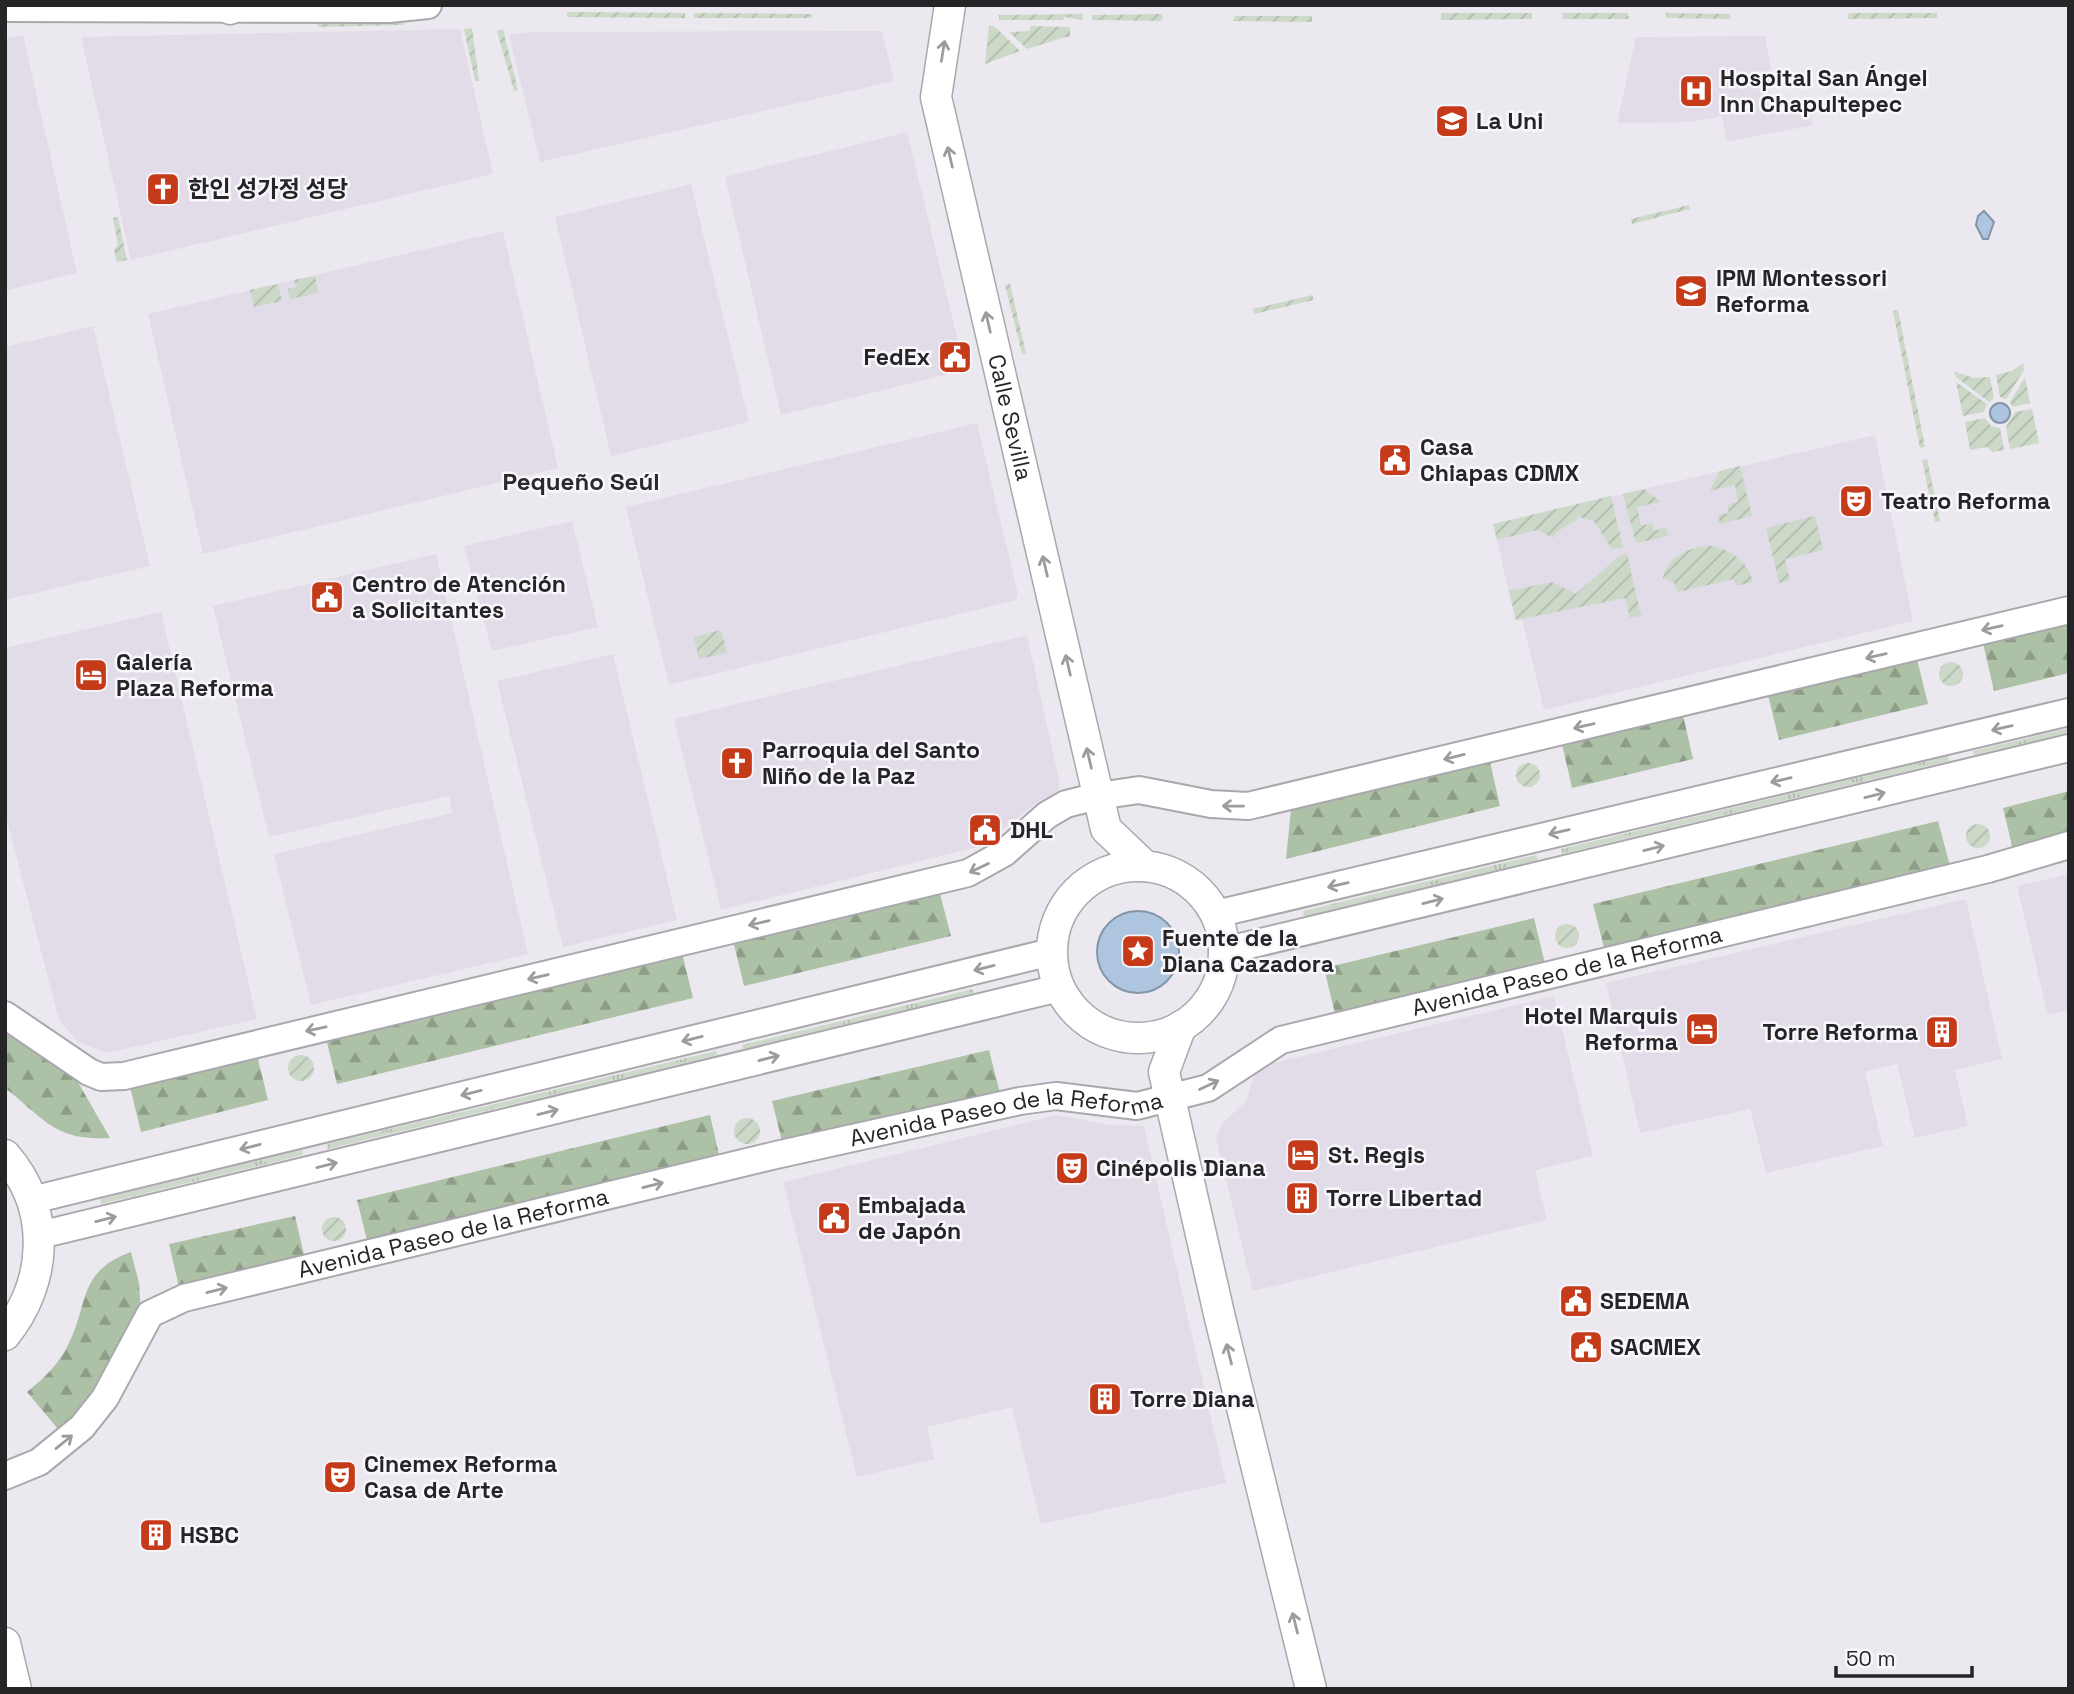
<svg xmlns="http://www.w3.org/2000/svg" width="2074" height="1694" font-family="'Space Grotesk','Noto Sans KR',sans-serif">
	<defs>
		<pattern id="grass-tufts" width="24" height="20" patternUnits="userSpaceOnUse" patternTransform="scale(1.75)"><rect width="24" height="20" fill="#ccd9c8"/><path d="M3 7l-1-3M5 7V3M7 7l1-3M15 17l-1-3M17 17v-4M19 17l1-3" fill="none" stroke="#afbaac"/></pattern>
		<pattern id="forest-firs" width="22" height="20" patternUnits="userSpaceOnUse" patternTransform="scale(1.75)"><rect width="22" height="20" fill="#adc1a6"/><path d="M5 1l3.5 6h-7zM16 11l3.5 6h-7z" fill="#8d9d87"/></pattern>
		<pattern id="garden-furrows" width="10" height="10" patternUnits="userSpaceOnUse" patternTransform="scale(1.75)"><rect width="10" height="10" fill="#ccd9c8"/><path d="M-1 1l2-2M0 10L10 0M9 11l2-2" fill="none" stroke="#afbaac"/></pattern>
	</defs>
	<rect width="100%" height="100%" fill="#ebe9ef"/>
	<path fill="#e2dce9" d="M 460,29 L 493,174 L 131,260 L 81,37 Z
		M 882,31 L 894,81 L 540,162 L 509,35 L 528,32 Z
		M 23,35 L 77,273 L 5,291 L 5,39 Z
		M 1765,36 L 1773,80 L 1768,82 L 1772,106 L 1808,101 L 1813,125 L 1727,142 L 1722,116 L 1691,122 L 1617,123 L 1636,37 Z
		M 907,132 L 965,370 L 781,415 L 725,177 Z
		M 691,184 L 749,422 L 611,456 L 555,217 Z
		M 503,231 L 558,468 L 203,554 L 148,314 Z
		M 93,326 L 150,566 L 5,600 L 5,347 Z
		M 977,423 L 1018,594 L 1016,600 L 669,685 L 626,507 Z
		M 1875,435 L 1913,621 L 1544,710 L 1522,619 L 1515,618 L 1493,524 Z
		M 572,521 L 598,627 L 492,651 L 464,546 Z
		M 436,554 L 528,954 L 311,1005 L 274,854 L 452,813 L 449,796 L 269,837 L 213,606 Z
		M 161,612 L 257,1019 L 107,1053 L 78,1042 L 59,1020 L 5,813 L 5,648 Z
		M 1027,635 L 1060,784 L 1057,792 L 1035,804 L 981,846 L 721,910 L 674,719 Z
		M 613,654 L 677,920 L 563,947 L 497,681 Z
		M 2069,874 L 2069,1010 L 2048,1015 L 2017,886 Z
		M 1966,899 L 2002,1059 L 1955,1070 L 1968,1126 L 1915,1138 L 1897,1064 L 1865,1072 L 1883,1146 L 1766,1173 L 1750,1109 L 1640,1133 L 1606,983 Z
		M 1554,996 L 1593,1156 L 1535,1170 L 1547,1220 L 1253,1291 L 1216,1138 L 1222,1124 L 1247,1100 L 1254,1074 L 1269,1064 Z
		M 1057,1115 L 1110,1125 L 1144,1126 L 1226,1483 L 1041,1524 L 1012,1407 L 927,1427 L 935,1459 L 857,1477 L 783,1182 Z"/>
	<path fill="url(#grass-tufts)" d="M 2069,728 L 2069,733 L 1974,755 L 1973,751 Z
		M 1948,756 L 1949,761 L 1562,854 L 1561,849 Z
		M 1536,855 L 1538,860 L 1304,917 L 1303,911 Z
		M 973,989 L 974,993 L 743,1049 L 742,1045 Z
		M 716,1051 L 717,1055 L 328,1149 L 327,1144 Z
		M 302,1150 L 303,1155 L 101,1204 L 100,1199 Z"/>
	<path fill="url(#forest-firs)" d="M 2069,623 L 2069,673 L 1994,691 L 1983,643 Z
		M 1917,659 L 1928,704 L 1779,740 L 1768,695 Z
		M 1683,715 L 1693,759 L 1572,788 L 1562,744 Z
		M 1490,762 L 1500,806 L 1286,859 L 1291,809 Z
		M 2069,791 L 2069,833 L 2013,850 L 2003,808 Z
		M 1938,821 L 1950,866 L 1604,948 L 1593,904 Z
		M 939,890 L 951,936 L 744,986 L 733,940 Z
		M 1534,918 L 1545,964 L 1335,1014 L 1324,968 Z
		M 682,953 L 693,998 L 337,1084 L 326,1038 Z
		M 5,1027 L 75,1077 L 110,1138 C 54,1141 45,1119 5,1088 Z
		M 989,1050 L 1000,1093 L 783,1145 L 772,1101 Z
		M 257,1055 L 268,1100 L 141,1132 L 130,1087 Z
		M 710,1115 L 720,1159 L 368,1244 L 357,1200 Z
		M 295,1216 L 305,1259 L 179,1287 L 169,1244 Z
		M 131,1252 L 139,1283 L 141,1313 L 121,1351 L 80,1412 L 58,1429 L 27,1392 C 43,1379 58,1365 67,1347 C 90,1304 76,1272 131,1252 Z"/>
	<path fill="url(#garden-furrows)" d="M 567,12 L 685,13 L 685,18 L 567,17 Z
		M 694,13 L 812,14 L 812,18 L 694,18 Z
		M 1441,13 L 1532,13 L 1532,19 L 1441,20 Z
		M 1563,13 L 1628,13 L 1629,19 L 1563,19 Z
		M 1666,13 L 1730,14 L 1730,19 L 1666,18 Z
		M 1849,13 L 1937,13 L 1937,18 L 1847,19 Z
		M 1083,14 L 1082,20 L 1064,17 L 1063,20 L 999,20 L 999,15 Z
		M 1161,14 L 1163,18 L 1161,21 L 1092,20 L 1092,15 Z
		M 1236,16 L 1312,16 L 1312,22 L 1232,21 Z
		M 402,20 L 403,25 L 318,27 L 318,23 Z
		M 989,26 L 994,26 L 1020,51 L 985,64 Z
		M 1030,26 L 1070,27 L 1070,37 L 1079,37 L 1065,37 L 1027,49 L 1009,32 L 1030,31 Z
		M 472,28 L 479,81 L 475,81 L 464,29 Z
		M 503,29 L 518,90 L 514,91 L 497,31 Z
		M 1689,205 L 1690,209 L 1632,224 L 1631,219 Z
		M 118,217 L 127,260 L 117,262 L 114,250 L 118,245 L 113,218 Z
		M 315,276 L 318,293 L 290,299 L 288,289 L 296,287 L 294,280 Z
		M 278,284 L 282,301 L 254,307 L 250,290 Z
		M 1010,284 L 1026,353 L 1022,354 L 1005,285 Z
		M 1312,295 L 1314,300 L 1254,314 L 1253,309 Z
		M 1898,310 L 1925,447 L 1920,448 L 1893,311 Z
		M 2023,363 L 2024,370 L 2006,399 L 2000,397 L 1996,375 L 2012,371 Z
		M 1955,372 L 1974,378 L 1990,377 L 1994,398 L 1989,402 L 1956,377 Z
		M 2025,377 L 2030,403 L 2013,407 L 2010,402 Z
		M 1956,382 L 1987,404 L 1984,412 L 1963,416 Z
		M 2032,409 L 2039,443 L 2010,449 L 2006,427 L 2015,412 Z
		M 1985,418 L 1991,426 L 2000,428 L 2004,450 L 1993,452 L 1986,447 L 1970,450 L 1965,422 Z
		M 1927,459 L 1940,521 L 1935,522 L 1922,460 Z
		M 1740,466 L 1752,516 L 1720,524 L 1718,515 L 1729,513 L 1727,505 L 1738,502 L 1735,485 L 1710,491 L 1719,471 Z
		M 1644,489 L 1661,502 L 1637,507 L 1641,526 L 1652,523 L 1654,531 L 1666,527 L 1668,536 L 1636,543 L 1623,494 Z
		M 1611,496 L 1623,547 L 1612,549 L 1594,521 L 1579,517 C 1571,526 1560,526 1553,538 L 1537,530 L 1497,540 L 1493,524 Z
		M 1815,516 L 1823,550 L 1785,559 L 1790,580 L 1779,583 L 1766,528 Z
		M 1711,546 C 1731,550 1748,561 1753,582 L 1736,586 L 1734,579 L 1678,592 L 1674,583 L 1663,578 C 1666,557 1691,546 1711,546 Z
		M 1627,554 L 1641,616 L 1630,618 L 1625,598 L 1516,620 L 1509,591 L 1552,582 L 1576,594 L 1619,556 Z
		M 721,630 L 727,653 L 699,659 L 694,637 Z
		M1939 674a12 12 0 1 1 24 0a12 12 0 1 1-24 0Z
		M1516 775a12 12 0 1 1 24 0a12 12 0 1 1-24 0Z
		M1966 836a12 12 0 1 1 24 0a12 12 0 1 1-24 0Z
		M1555 936a12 12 0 1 1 24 0a12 12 0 1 1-24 0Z
		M288 1068a13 13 0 1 1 26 0a13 13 0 1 1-26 0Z
		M734 1131a13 13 0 1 1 26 0a13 13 0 1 1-26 0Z
		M322 1229a12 12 0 1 1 24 0a12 12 0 1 1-24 0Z"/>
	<path fill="#adc5de" stroke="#8495a7" stroke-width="2" d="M 1984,211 L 1994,222 L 1988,239 L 1983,239 L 1976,225 L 1978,216 Z
		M1990 413a10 10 0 1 1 20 0a10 10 0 1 1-20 0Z
		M1097 952a41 41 0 1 1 82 0a41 41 0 1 1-82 0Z"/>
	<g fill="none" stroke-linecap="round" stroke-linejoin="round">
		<g stroke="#aaa7ad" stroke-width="30">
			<g id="secondary">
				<path d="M 5,8 L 389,9 L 428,5"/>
				<path d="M 1216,914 L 2069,712"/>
				<path d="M 1224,951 L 2069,748"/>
				<path d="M 5,1015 L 89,1072 L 101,1077 L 124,1076 L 968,873 L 1004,853 L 1047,815 L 1066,804 L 1098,796 L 1139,790 L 1211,804 L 1248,806 L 2069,610"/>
				<path d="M 32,1200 L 1051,952"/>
				<path d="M 40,1235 L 1059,988"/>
				<path id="s1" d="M 5,1476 L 39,1462 L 82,1427 L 105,1398 L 150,1314 L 184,1298 L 776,1155 L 1020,1101 L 1056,1096 L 1137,1106 L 1208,1088 L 1281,1040 L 1988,869 L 2069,845"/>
			</g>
		</g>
		<g stroke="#aaa7ad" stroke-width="33">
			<g id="primary">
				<path id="s2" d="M 950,5 L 936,97 L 1106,829 L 1145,866"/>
				<path d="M 230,9 L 230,5"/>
				<circle cx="1138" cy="952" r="86"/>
				<path d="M 1181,1026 L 1164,1072 L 1220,1318 L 1311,1689"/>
				<path d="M 5,1155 C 52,1208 48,1282 5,1335"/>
				<path d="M 5,1643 L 16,1689"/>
			</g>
		</g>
		<use href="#secondary" stroke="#fff" stroke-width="26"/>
		<use href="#primary" stroke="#fff" stroke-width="30"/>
	</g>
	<defs><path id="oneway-shaft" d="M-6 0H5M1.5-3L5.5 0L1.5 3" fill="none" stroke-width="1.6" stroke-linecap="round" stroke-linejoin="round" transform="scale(1.75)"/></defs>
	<g stroke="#9d9c9d">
		<use href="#oneway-shaft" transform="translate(943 51) rotate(-81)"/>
		<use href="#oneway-shaft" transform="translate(950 157) rotate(-103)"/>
		<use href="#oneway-shaft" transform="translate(988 322) rotate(-103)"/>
		<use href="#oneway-shaft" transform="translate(1045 566) rotate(-103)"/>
		<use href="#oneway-shaft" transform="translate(1992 628) rotate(167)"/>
		<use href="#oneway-shaft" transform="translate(1876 656) rotate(167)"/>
		<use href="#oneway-shaft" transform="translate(1068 665) rotate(-103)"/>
		<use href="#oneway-shaft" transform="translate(1584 726) rotate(167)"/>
		<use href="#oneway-shaft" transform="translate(2002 728) rotate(167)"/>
		<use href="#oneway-shaft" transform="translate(1454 757) rotate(166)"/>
		<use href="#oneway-shaft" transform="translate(1089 758) rotate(-103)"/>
		<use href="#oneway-shaft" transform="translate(1781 780) rotate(167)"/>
		<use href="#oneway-shaft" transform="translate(1875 795) rotate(-14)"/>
		<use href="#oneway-shaft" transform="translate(1233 806) rotate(-179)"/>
		<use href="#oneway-shaft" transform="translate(1559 832) rotate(167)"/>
		<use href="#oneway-shaft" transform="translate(1654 848) rotate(-14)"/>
		<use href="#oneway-shaft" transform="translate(979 868) rotate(154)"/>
		<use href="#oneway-shaft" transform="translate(1338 885) rotate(167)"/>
		<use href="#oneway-shaft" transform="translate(1433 901) rotate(-14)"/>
		<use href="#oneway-shaft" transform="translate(759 923) rotate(167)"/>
		<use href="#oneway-shaft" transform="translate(984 968) rotate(166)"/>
		<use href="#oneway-shaft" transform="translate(538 977) rotate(167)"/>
		<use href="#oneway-shaft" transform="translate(316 1029) rotate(168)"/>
		<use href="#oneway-shaft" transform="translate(692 1039) rotate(166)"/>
		<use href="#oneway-shaft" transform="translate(769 1058) rotate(-14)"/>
		<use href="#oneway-shaft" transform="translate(1209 1085) rotate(-25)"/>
		<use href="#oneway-shaft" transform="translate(471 1093) rotate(166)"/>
		<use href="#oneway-shaft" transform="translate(548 1112) rotate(-14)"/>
		<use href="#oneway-shaft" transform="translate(250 1147) rotate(166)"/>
		<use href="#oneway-shaft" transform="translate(327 1165) rotate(-14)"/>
		<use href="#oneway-shaft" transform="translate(653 1185) rotate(-14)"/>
		<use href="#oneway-shaft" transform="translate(106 1219) rotate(-14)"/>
		<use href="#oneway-shaft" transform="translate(217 1290) rotate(-14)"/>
		<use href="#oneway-shaft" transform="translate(1229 1354) rotate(-104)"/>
		<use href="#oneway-shaft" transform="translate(64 1442) rotate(-39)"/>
		<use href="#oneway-shaft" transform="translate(1295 1623) rotate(-104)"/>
	</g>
	<defs>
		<g id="hospital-square" transform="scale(1.75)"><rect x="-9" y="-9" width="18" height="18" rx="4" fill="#c53b1a" stroke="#f9f6fc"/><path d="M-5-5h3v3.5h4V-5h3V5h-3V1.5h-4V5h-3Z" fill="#fff"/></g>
		<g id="university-square" transform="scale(1.75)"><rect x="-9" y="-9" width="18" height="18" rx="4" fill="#c53b1a" stroke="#f9f6fc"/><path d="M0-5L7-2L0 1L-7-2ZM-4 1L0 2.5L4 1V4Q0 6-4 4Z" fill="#fff"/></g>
		<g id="church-square" transform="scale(1.75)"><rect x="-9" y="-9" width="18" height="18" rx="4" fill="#c53b1a" stroke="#f9f6fc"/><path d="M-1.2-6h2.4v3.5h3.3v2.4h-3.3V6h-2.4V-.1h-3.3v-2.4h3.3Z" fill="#fff"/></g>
		<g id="school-square" transform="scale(1.75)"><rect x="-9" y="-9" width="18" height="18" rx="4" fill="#c53b1a" stroke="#f9f6fc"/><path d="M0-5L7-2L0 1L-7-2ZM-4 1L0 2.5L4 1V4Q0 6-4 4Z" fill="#fff"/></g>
		<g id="civic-square" transform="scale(1.75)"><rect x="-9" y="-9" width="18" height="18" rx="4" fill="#c53b1a" stroke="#f9f6fc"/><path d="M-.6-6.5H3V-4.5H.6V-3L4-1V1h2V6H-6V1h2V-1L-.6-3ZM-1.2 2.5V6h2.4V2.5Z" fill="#fff"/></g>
		<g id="theatre-square" transform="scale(1.75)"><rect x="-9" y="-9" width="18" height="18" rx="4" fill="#c53b1a" stroke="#f9f6fc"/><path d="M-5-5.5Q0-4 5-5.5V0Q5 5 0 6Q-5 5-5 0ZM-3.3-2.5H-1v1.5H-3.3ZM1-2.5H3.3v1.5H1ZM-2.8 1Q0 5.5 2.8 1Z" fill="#fff"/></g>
		<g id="hotel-square" transform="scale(1.75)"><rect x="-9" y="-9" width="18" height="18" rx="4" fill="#c53b1a" stroke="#f9f6fc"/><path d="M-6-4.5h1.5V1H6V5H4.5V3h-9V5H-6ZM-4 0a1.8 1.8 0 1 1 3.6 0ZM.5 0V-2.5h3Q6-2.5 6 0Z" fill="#fff"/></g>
		<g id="sight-square" transform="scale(1.75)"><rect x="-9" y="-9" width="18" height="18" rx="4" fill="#c53b1a" stroke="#f9f6fc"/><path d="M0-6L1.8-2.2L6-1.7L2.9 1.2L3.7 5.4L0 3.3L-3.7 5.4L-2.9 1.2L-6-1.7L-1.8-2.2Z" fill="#fff"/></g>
		<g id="building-square" transform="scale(1.75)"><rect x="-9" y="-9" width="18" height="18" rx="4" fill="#c53b1a" stroke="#f9f6fc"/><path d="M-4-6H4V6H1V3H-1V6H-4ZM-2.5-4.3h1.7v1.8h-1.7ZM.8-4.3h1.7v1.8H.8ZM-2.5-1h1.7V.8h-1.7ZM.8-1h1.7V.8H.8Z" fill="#fff"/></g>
	</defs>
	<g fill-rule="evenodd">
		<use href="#hospital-square" x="1696" y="91"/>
		<use href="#university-square" x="1452" y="121"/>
		<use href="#church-square" x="163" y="189"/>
		<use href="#school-square" x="1691" y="291"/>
		<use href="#civic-square" x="955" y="357"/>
		<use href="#civic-square" x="1395" y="460"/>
		<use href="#theatre-square" x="1856" y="501"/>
		<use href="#civic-square" x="327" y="597"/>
		<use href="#hotel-square" x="91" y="675"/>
		<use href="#church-square" x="737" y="763"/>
		<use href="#civic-square" x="985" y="830"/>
		<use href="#sight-square" x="1138" y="951"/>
		<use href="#hotel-square" x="1702" y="1029"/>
		<use href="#building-square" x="1942" y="1032"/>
		<use href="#hotel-square" x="1303" y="1155"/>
		<use href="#theatre-square" x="1072" y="1168"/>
		<use href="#building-square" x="1302" y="1198"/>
		<use href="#civic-square" x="834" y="1218"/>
		<use href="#civic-square" x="1576" y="1301"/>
		<use href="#civic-square" x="1586" y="1347"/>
		<use href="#building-square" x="1105" y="1399"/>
		<use href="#theatre-square" x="340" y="1477"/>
		<use href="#building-square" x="156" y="1535"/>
	</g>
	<g text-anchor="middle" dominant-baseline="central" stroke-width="5" stroke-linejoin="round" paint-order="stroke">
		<g font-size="23" font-weight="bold" fill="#252426" stroke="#f9f6fc" text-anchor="start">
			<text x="1720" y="78">Hospital San Ángel<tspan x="1720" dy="26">Inn Chapultepec</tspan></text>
			<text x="1476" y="121">La Uni</text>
			<text x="188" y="189">한인 성가정 성당</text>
			<text x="1716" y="278">IPM Montessori<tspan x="1716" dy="26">Reforma</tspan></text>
			<text x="930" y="357" text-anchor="end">FedEx</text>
			<text x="1420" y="447">Casa<tspan x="1420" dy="26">Chiapas CDMX</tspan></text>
			<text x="1881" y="501">Teatro Reforma</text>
			<text x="352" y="584">Centro de Atención<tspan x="352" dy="26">a Solicitantes</tspan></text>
			<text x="116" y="662">Galería<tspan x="116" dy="26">Plaza Reforma</tspan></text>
			<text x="762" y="750">Parroquia del Santo<tspan x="762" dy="26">Niño de la Paz</tspan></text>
			<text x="1010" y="830">DHL</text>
			<text x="1162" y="938">Fuente de la<tspan x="1162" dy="26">Diana Cazadora</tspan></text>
			<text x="1678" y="1016" text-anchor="end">Hotel Marquis<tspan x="1678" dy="26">Reforma</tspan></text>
			<text x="1918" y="1032" text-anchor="end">Torre Reforma</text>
			<text x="1328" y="1155">St. Regis</text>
			<text x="1096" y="1168">Cinépolis Diana</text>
			<text x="1326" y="1198">Torre Libertad</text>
			<text x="858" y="1205">Embajada<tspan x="858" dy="26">de Japón</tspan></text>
			<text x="1600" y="1301">SEDEMA</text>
			<text x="1610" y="1347">SACMEX</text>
			<text x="1130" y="1399">Torre Diana</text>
			<text x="364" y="1464">Cinemex Reforma<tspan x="364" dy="26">Casa de Arte</tspan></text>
			<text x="180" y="1535">HSBC</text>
		</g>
		<g font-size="23" fill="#252426" stroke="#f9f6fc">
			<text stroke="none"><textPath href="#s2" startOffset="422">Calle Sevilla</textPath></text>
			<text stroke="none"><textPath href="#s1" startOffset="1694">Avenida Paseo de la Reforma</textPath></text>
			<text stroke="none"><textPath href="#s1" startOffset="1106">Avenida Paseo de la Reforma</textPath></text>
			<text stroke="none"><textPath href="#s1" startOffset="539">Avenida Paseo de la Reforma</textPath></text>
		</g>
		<g font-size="24" font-weight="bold" fill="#2b292d" stroke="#f9f6fc">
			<text x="581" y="481">Pequeño Seúl</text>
		</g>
	</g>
	<rect width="2074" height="1694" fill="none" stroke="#252426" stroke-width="14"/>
	<path d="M1836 1666v10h136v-10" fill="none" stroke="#252426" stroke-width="3.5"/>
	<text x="1846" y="1666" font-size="21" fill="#252426" stroke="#f9f6fc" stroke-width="5" paint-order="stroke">50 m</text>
</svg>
